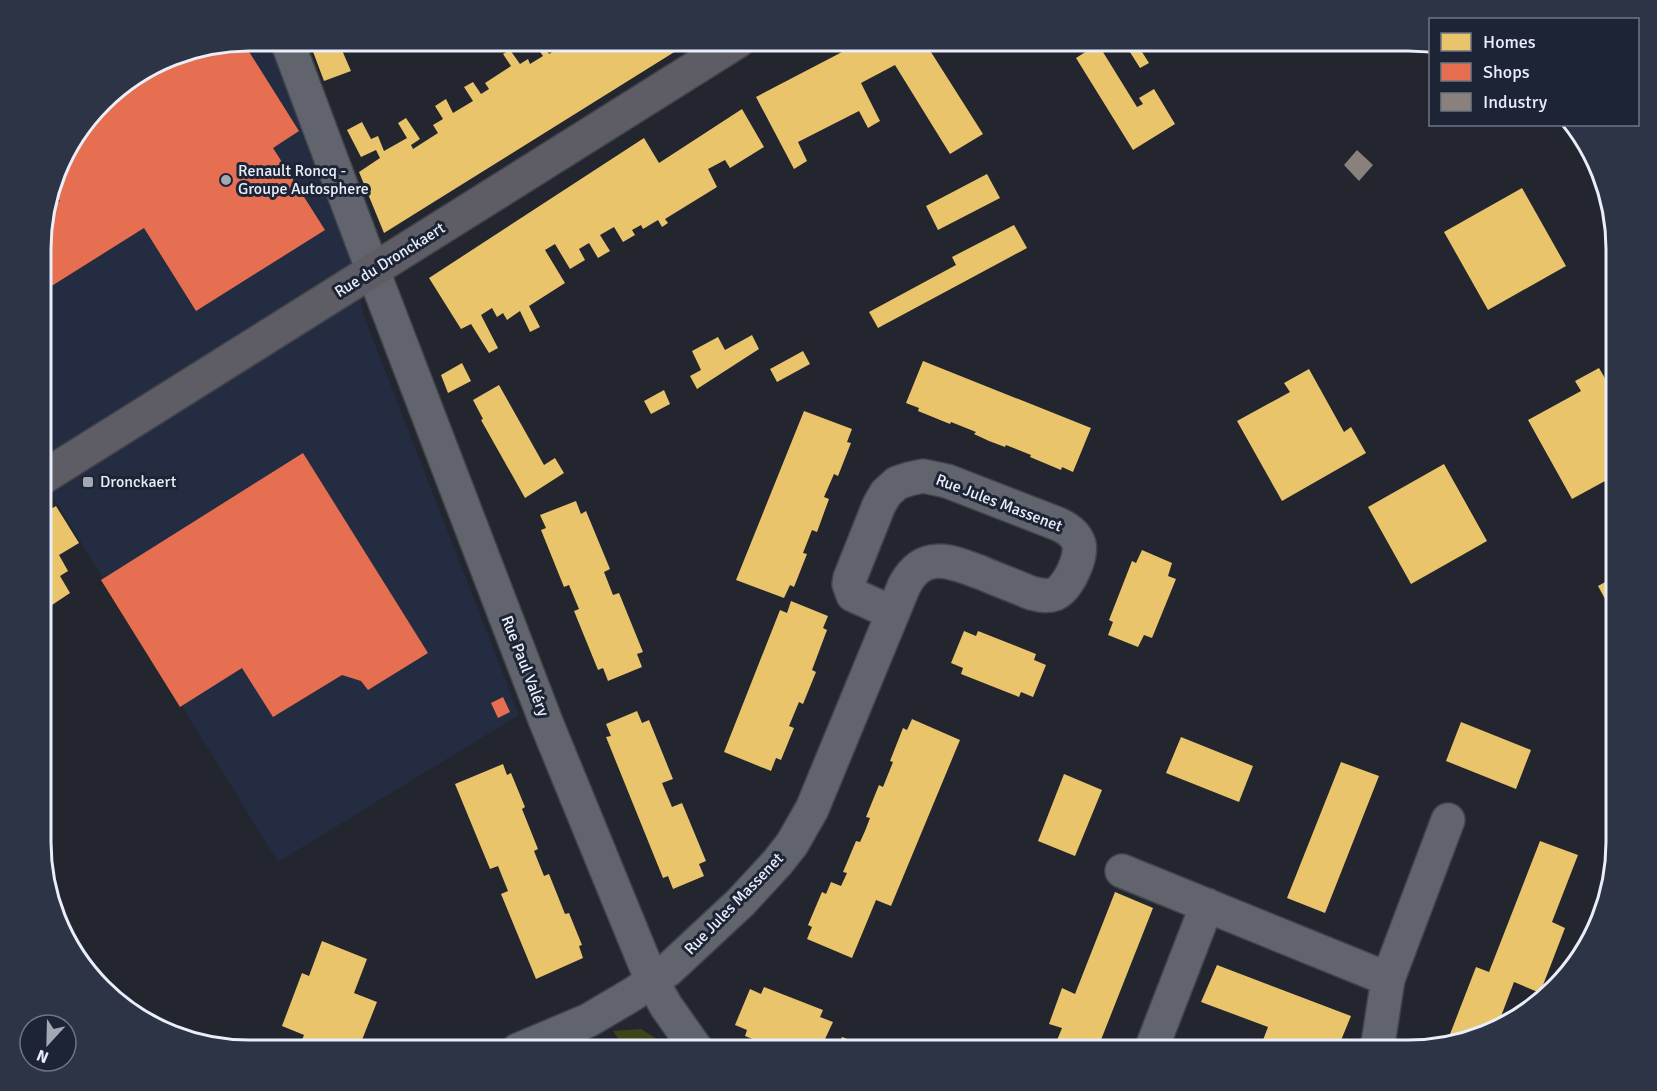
<svg xmlns="http://www.w3.org/2000/svg" width="1657" height="1091" font-family="Signika,sans-serif">
	<rect width="100%" height="100%" fill="#23262f"/>
	<path fill="#242c41" d="M 249,41 L 275,41 L 353,249 L 363,314 L 519,715 L 278,862 L 50,492 L 42,497 L 42,222 L 62,156 L 169,56 Z"/>
	<path fill="#3d4517" d="M 641,1029 L 654,1037 L 665,1050 L 626,1050 L 613,1031 Z"/>
	<path fill="#e9c46a" d="M 309,41 L 338,41 L 351,71 L 324,81 Z
		M 547,41 L 692,41 L 384,233 L 359,172 L 380,158 L 376,150 L 361,157 L 347,130 L 362,122 L 371,139 L 378,136 L 384,151 L 407,138 L 398,123 L 406,118 L 420,139 L 411,145 L 413,149 L 438,133 L 433,125 L 443,119 L 435,106 L 446,99 L 453,113 L 473,101 L 464,87 L 473,82 L 481,94 L 489,89 L 485,83 L 511,66 L 503,54 L 510,50 L 520,64 L 528,59 L 530,64 L 543,56 L 538,49 L 544,46 L 549,54 L 554,51 Z
		M 838,41 L 924,41 L 983,134 L 950,154 L 895,65 L 861,83 L 880,121 L 868,128 L 859,111 L 798,142 L 807,161 L 794,169 L 756,97 L 844,51 Z
		M 1123,41 L 1135,41 L 1149,63 L 1140,68 Z
		M 1098,44 L 1137,107 L 1143,104 L 1139,98 L 1154,89 L 1175,124 L 1133,150 L 1076,58 Z
		M 742,109 L 764,147 L 730,168 L 725,160 L 708,169 L 717,187 L 665,219 L 668,223 L 662,227 L 658,220 L 643,229 L 641,225 L 632,230 L 635,235 L 623,242 L 614,227 L 600,235 L 610,251 L 598,258 L 589,243 L 579,249 L 585,260 L 570,269 L 555,244 L 545,250 L 565,283 L 529,306 L 540,327 L 530,332 L 520,311 L 507,320 L 503,313 L 497,317 L 492,308 L 481,315 L 498,348 L 489,353 L 471,324 L 461,329 L 429,278 L 644,138 L 659,163 Z
		M 987,174 L 1000,198 L 938,230 L 926,206 Z
		M 1522,188 L 1566,266 L 1488,310 L 1444,232 Z
		M 1014,225 L 1027,248 L 878,328 L 869,312 L 956,265 L 952,257 Z
		M 752,335 L 759,349 L 697,389 L 690,376 L 701,370 L 692,351 L 718,337 L 725,350 Z
		M 803,351 L 810,364 L 777,382 L 770,369 Z
		M 923,361 L 1091,428 L 1073,472 L 1062,467 L 1061,470 L 1030,457 L 1031,455 L 1006,445 L 1005,447 L 989,441 L 974,434 L 976,432 L 951,422 L 950,424 L 918,411 L 919,408 L 906,403 Z
		M 462,363 L 471,381 L 448,393 L 441,375 Z
		M 1599,368 L 1616,397 L 1616,475 L 1572,499 L 1528,420 L 1581,391 L 1575,381 Z
		M 1309,369 L 1344,432 L 1351,427 L 1366,453 L 1282,501 L 1237,421 L 1290,392 L 1284,383 Z
		M 499,385 L 544,465 L 555,458 L 564,473 L 525,498 L 481,420 L 483,419 L 473,400 Z
		M 664,390 L 670,404 L 651,414 L 644,401 Z
		M 804,411 L 852,429 L 847,442 L 851,443 L 838,476 L 834,474 L 824,497 L 829,499 L 817,532 L 812,530 L 803,553 L 807,554 L 794,587 L 790,585 L 784,598 L 736,580 Z
		M 1444,464 L 1487,541 L 1411,584 L 1368,507 Z
		M 576,501 L 581,514 L 586,511 L 610,569 L 604,572 L 613,595 L 619,593 L 643,652 L 637,654 L 642,667 L 608,681 L 603,668 L 598,670 L 574,611 L 579,609 L 569,585 L 564,587 L 541,530 L 546,528 L 540,515 Z
		M 56,506 L 79,543 L 59,555 L 68,571 L 60,576 L 70,593 L 46,609 L 42,603 L 42,514 Z
		M 1142,550 L 1172,563 L 1168,576 L 1176,579 L 1152,638 L 1144,635 L 1138,647 L 1108,635 L 1113,622 L 1109,620 L 1132,561 L 1136,563 Z
		M 1616,576 L 1616,619 L 1598,586 Z
		M 791,601 L 828,616 L 823,628 L 827,630 L 812,670 L 816,672 L 803,704 L 799,702 L 789,726 L 794,728 L 781,760 L 776,758 L 771,771 L 724,752 L 780,610 L 787,613 Z
		M 964,631 L 976,636 L 978,631 L 1036,654 L 1034,660 L 1046,665 L 1033,697 L 1021,692 L 1019,697 L 961,674 L 963,668 L 951,663 Z
		M 637,711 L 642,723 L 649,720 L 673,779 L 662,783 L 672,807 L 682,803 L 706,861 L 699,864 L 704,876 L 673,889 L 668,876 L 663,878 L 606,737 L 611,736 L 606,724 Z
		M 912,719 L 960,740 L 891,906 L 876,900 L 852,958 L 807,939 L 812,927 L 808,925 L 822,892 L 826,894 L 831,882 L 841,886 L 847,873 L 843,872 L 856,841 L 860,842 L 865,831 L 870,818 L 866,817 L 879,785 L 883,787 L 893,762 L 890,761 L 903,728 L 907,730 Z
		M 1461,722 L 1531,750 L 1516,789 L 1446,761 Z
		M 1181,737 L 1253,766 L 1239,802 L 1166,773 Z
		M 1341,762 L 1379,776 L 1325,913 L 1287,898 Z
		M 503,764 L 507,775 L 511,773 L 525,807 L 522,809 L 538,849 L 534,851 L 544,876 L 549,874 L 565,914 L 569,913 L 582,945 L 579,946 L 583,958 L 536,979 L 501,894 L 508,891 L 498,866 L 490,869 L 455,784 Z
		M 1064,774 L 1102,790 L 1075,856 L 1038,841 Z
		M 1540,841 L 1578,855 L 1552,922 L 1565,928 L 1540,993 L 1514,982 L 1497,1027 L 1447,1042 L 1476,967 L 1489,972 Z
		M 1115,892 L 1153,908 L 1097,1050 L 1053,1050 L 1062,1028 L 1049,1024 L 1062,988 L 1075,994 Z
		M 322,941 L 367,959 L 354,993 L 377,1002 L 358,1050 L 344,1050 L 334,1046 L 332,1050 L 298,1050 L 304,1035 L 282,1026 L 302,973 L 309,976 Z
		M 1217,965 L 1351,1016 L 1337,1050 L 1287,1050 L 1263,1040 L 1268,1027 L 1201,1002 Z
		M 764,987 L 823,1010 L 820,1017 L 833,1022 L 825,1039 L 839,1045 L 842,1037 L 875,1050 L 781,1050 L 745,1036 L 747,1030 L 735,1025 L 750,989 L 761,994 Z"/>
	<path fill="#e76f51" d="M 243,42 L 299,131 L 273,148 L 325,230 L 196,311 L 144,228 L 42,292 L 42,222 L 46,210 L 60,201 L 52,189 L 62,156 L 111,92 L 169,56 Z
		M 303,453 L 428,653 L 368,690 L 361,681 L 342,675 L 273,717 L 242,668 L 180,707 L 101,580 Z
		M 503,697 L 510,712 L 498,718 L 491,703 Z"/>
	<path fill="#8a817c" d="M 1357,150 L 1373,165 L 1359,181 L 1344,165 Z"/>
	<g fill="none" stroke-linecap="round" stroke-linejoin="round">
		<g stroke="#41444c" stroke-width="36">
			<path id="minor" d="M 287,41 L 373,271 L 546,722 L 652,981 L 666,1006 L 697,1050
				M 1122,871 L 1388,979
				M 518,1050 L 589,1020 L 633,994 L 668,970 L 741,902 L 777,863 L 792,844 L 812,809 L 904,586 C 923,549 951,561 982,573 C 998,580 1015,586 1031,593 C 1039,595 1047,597 1055,594 C 1068,588 1082,558 1079,544 C 1076,534 1067,528 1058,524 L 947,481 L 923,476 L 909,479 L 897,483 L 886,493 L 879,505 L 850,578 L 849,584 L 853,595 L 893,613
				M 1151,1050 L 1207,905
				M 1377,1050 L 1388,979 L 1448,820"/>
		</g>
		<g stroke="#41444c" stroke-width="36">
			<path id="secondary" d="M 42,478 L 738,41"/>
		</g>
		<use href="#minor" stroke="#61646c" stroke-width="33"/>
		<use href="#secondary" stroke="#5e5d65" stroke-width="33"/>
	</g>
	<g fill="#a4a8b3" stroke="#1d2435" stroke-width="2">
		<circle cx="226" cy="180" r="6"/>
		<rect x="82" y="476" width="12" height="12" rx="3"/>
	</g>
	<g text-anchor="middle" dominant-baseline="central" stroke-width="6" stroke-linejoin="round" paint-order="stroke">
		<g font-size="16" fill="#e9eefa" stroke="#1d2435" text-anchor="start">
			<text x="238" y="171">Renault Roncq -<tspan x="238" dy="18">Groupe Autosphere</tspan></text>
			<text x="100" y="482">Dronckaert</text>
		</g>
		<g font-size="16" fill="#e9eefa" stroke="#1d2435">
			<text transform="translate(390 260) rotate(-32)">Rue du Dronckaert</text>
			<text transform="translate(999 503) rotate(21)">Rue Jules Massenet</text>
			<text transform="translate(525 666) rotate(69)">Rue Paul Valéry</text>
			<text transform="translate(734 904) rotate(-46)">Rue Jules Massenet</text>
		</g>
	</g>
	<path d="M0 0H1657V1091H0ZM249 51H1408A198 198 0 0 1 1606 249V842A198 198 0 0 1 1408 1040H249A198 198 0 0 1 51 842V249A198 198 0 0 1 249 51Z" fill="#2d3445" fill-rule="evenodd"/>
	<path fill="none" stroke="#e9eefa" stroke-width="3" d="M249 51H1408A198 198 0 0 1 1606 249V842A198 198 0 0 1 1408 1040H249A198 198 0 0 1 51 842V249A198 198 0 0 1 249 51Z"/>
	<rect x="1429" y="18" width="210" height="108" fill="#1d2435" stroke="#6f7584" stroke-width="1.5"/>
	<rect x="1441" y="33" width="30" height="18" fill="#e9c46a" stroke="#6f7584" stroke-width="1.5"/>
	<text x="1483" y="48" font-size="18" fill="#e9eefa">Homes</text>
	<rect x="1441" y="63" width="30" height="18" fill="#e76f51" stroke="#6f7584" stroke-width="1.5"/>
	<text x="1483" y="78" font-size="18" fill="#e9eefa">Shops</text>
	<rect x="1441" y="93" width="30" height="18" fill="#8a817c" stroke="#6f7584" stroke-width="1.5"/>
	<text x="1483" y="108" font-size="18" fill="#e9eefa">Industry</text>
	<g transform="translate(48 1043) rotate(202)"><circle r="28" fill="#1d2435" stroke="#6f7584" stroke-width="1.5"/>
	<path d="M0-4.5L10 22L0 15L-10 22Z" fill="#a4a8b3"/>
	<text y="-9" font-size="16" font-weight="bold" text-anchor="middle" fill="#e9eefa">N</text>
	</g>
</svg>
